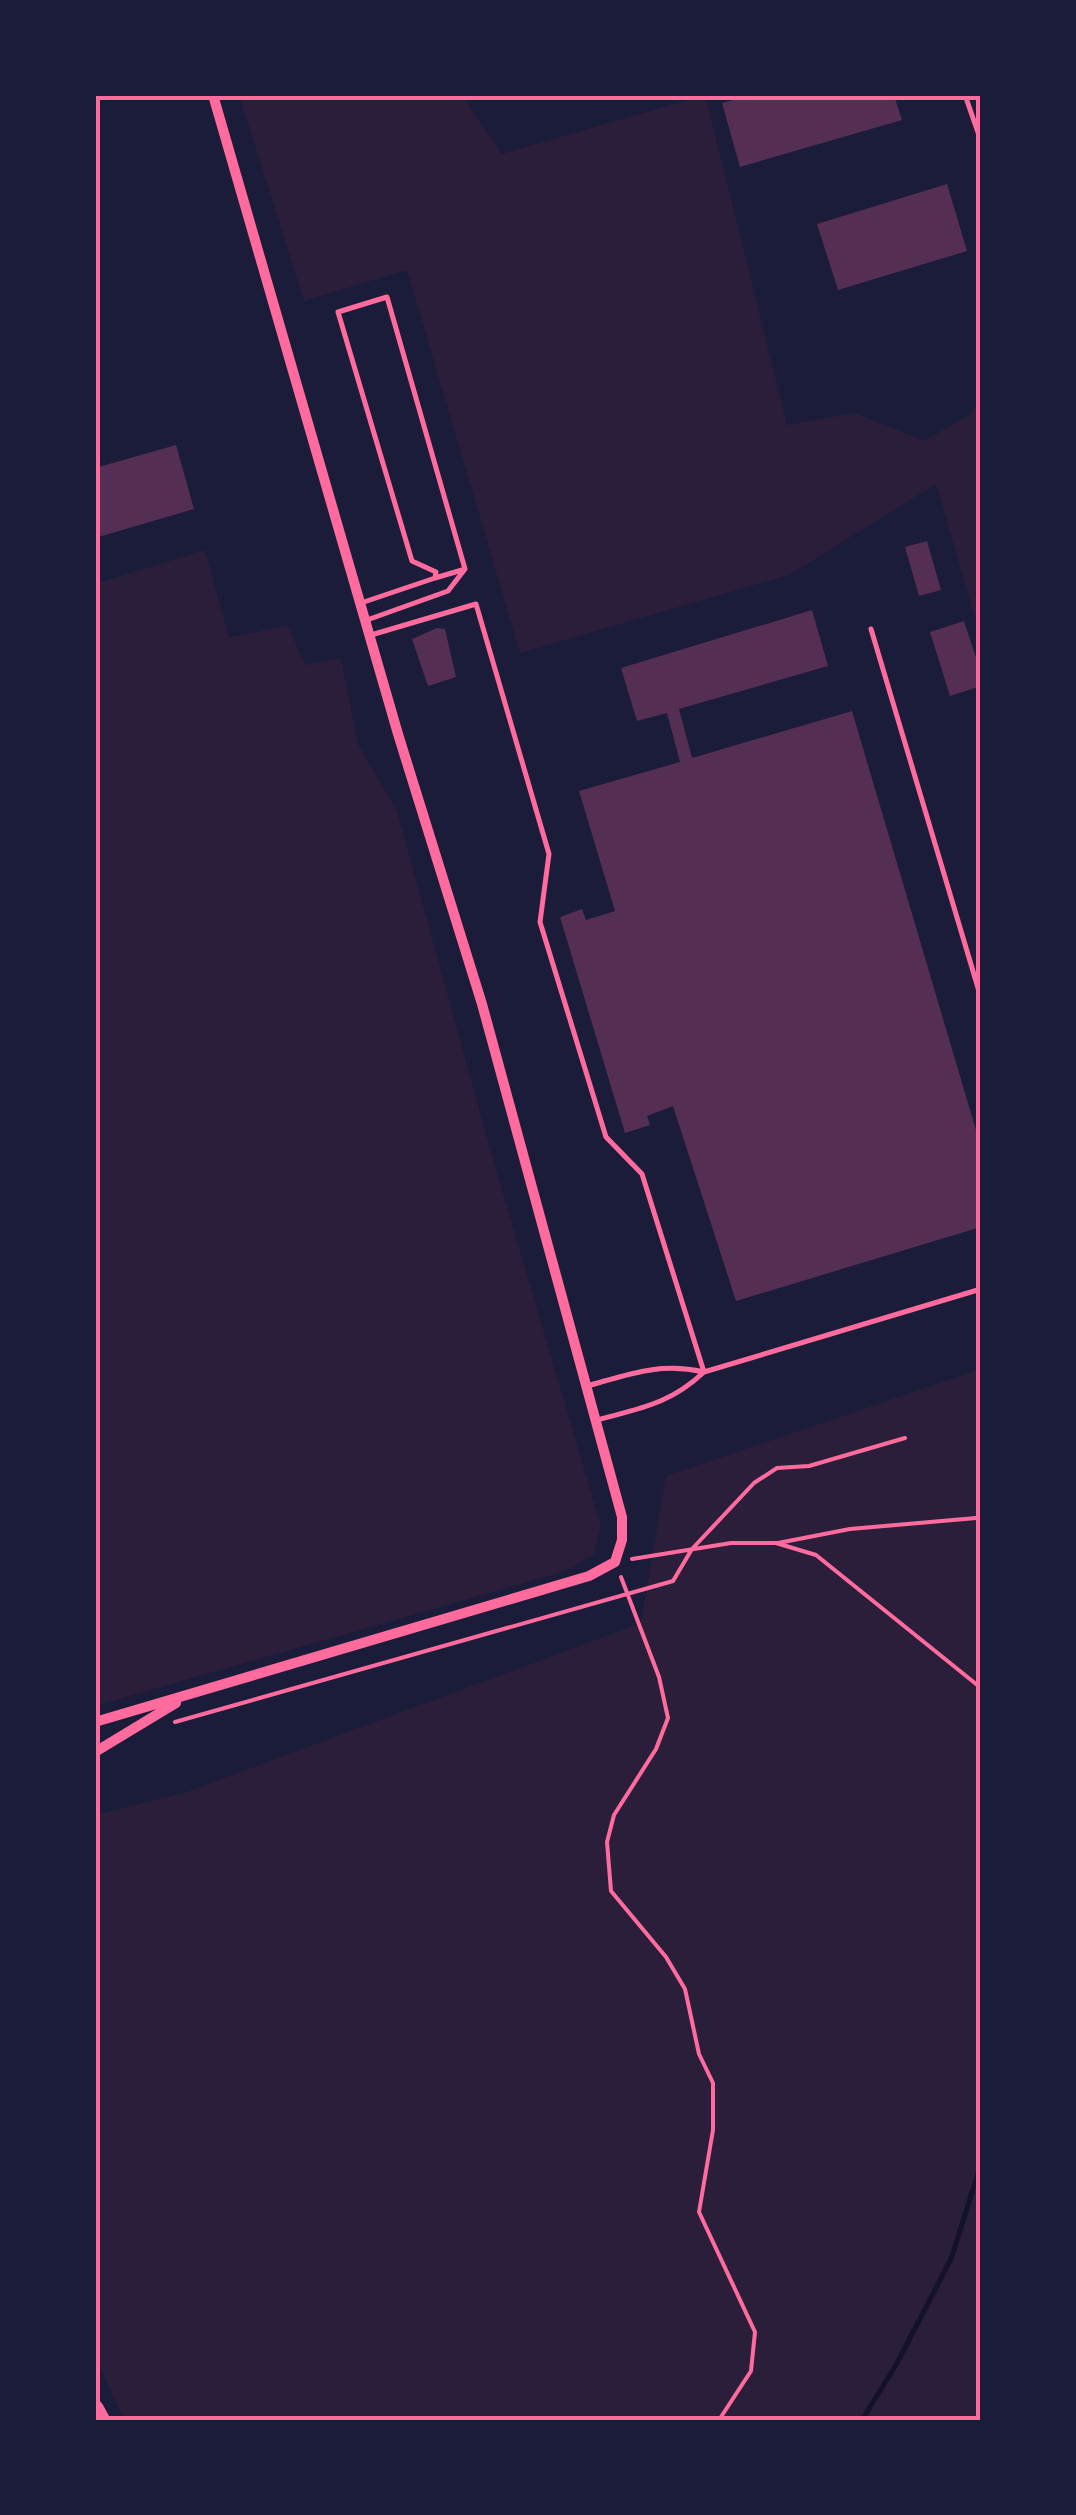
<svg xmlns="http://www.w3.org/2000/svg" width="1076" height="2515" font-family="'Exo 2',sans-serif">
	<rect width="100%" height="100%" fill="#1b1b3a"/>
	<path fill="#2a1e3b" d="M 239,95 L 461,95 L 502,154 L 705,95 L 787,425 L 855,413 L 924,441 L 969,415 L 981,398 L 981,638 L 936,484 L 789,575 L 520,653 L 407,270 L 304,301 Z
		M 205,550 L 229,638 L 288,625 L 305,665 L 341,658 L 358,744 L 397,811 L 492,1156 L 601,1526 L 594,1554 L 566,1571 L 95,1706 L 95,584 Z
		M 981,1369 L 981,2420 L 124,2420 L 95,2356 L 95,1815 L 187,1792 L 641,1623 L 666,1476 Z"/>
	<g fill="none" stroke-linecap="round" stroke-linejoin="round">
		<path stroke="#12122b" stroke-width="5" d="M 862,2420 L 896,2365 L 951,2259 L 981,2164"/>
	</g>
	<path fill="#542f53" d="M 751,95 L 894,95 L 902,120 L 740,167 L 722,103 Z
		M 947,184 L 967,251 L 838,290 L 817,224 Z
		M 176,445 L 194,509 L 95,538 L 95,468 Z
		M 927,541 L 941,590 L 919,596 L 905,547 Z
		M 812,610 L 828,666 L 679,709 L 692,758 L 852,711 L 981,1147 L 981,1227 L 736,1301 L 673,1106 L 647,1116 L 650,1125 L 625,1133 L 560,917 L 582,909 L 586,920 L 615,911 L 579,791 L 680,762 L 667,713 L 637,721 L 621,668 Z
		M 964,621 L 981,673 L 981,686 L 950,696 L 930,632 Z
		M 437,628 L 445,629 L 456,677 L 428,686 L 412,639 Z"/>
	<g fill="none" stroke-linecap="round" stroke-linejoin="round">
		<path stroke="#ff6b9d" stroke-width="4" d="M 778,1543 L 850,1529 L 976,1518
			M 632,1559 L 731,1543 L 776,1543 L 816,1555 L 981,1688
			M 621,1577 L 659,1677 L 668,1718 L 656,1749 L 614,1815 L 607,1842 L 611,1891 L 666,1957 L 685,1989 L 699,2054 L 713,2083 L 713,2130 L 699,2212 L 755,2332 L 751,2371 L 719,2420
			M 175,1722 L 673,1581 L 692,1549 L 754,1483 L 777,1468 L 809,1466 L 905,1438"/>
		<path stroke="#ff6b9d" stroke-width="5" d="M 965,95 L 981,141
			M 435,578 L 462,570
			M 361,603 L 435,578 L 436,572 L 412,561 L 338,312 L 387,297 L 465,569 L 448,591 L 367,620
			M 871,629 L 981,998
			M 371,635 L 476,604 L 549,854 L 540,922 L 606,1137 L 642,1174 L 704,1372
			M 587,1386 C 630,1374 660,1362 704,1372
			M 597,1420 C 641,1408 670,1404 704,1372 L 981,1289"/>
		<path stroke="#ff6b9d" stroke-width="10" d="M 95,1722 L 589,1576 L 615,1562 L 622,1540 L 622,1517 L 482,1004 L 398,734 L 213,95
			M 95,1752 L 176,1703"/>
		<path stroke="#ff6b9d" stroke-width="18" d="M 95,2409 L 101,2420"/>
	</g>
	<rect width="1076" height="2515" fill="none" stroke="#1b1b3a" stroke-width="195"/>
	<rect x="98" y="98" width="880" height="2320" fill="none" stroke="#ff6b9d" stroke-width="4"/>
</svg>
